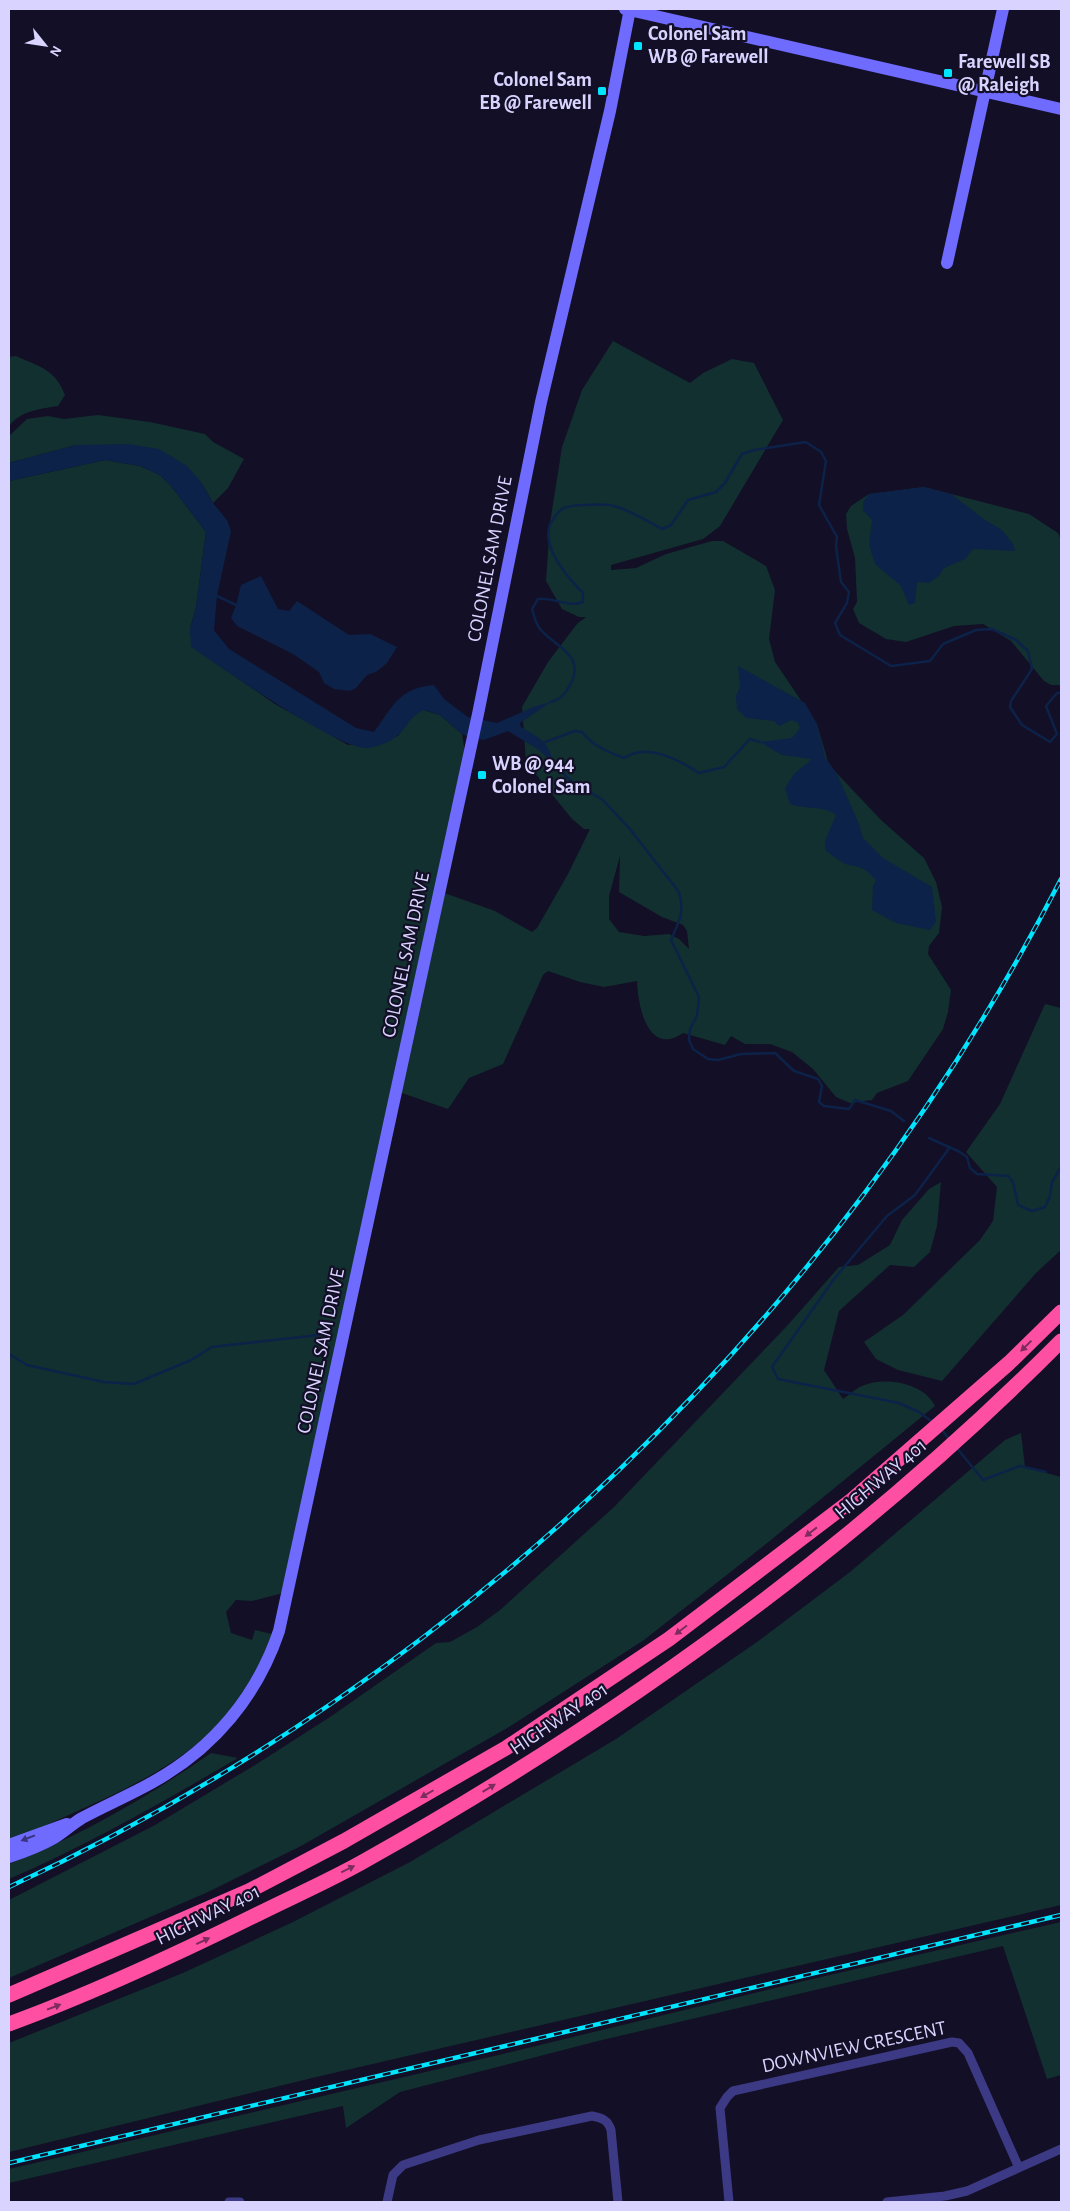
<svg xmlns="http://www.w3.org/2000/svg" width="1070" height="2211" font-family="'Alegreya Sans',sans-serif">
	<rect width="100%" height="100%" fill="#130f26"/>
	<path fill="#12302f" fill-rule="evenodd" d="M 613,341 L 690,383 L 703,373 L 732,359 L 754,363 L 783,420 L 720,526 L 703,539 L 611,565 L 611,570 L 636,568 L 666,554 L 712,541 L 723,541 L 766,566 L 775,590 L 769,639 L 775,662 L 817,724 L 829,765 L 881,820 L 924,858 L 936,882 L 942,907 L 939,933 L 929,946 L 928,954 L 951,990 L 948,1012 L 943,1029 L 908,1081 L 877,1093 L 872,1100 L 850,1103 L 836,1097 L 813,1069 L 792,1052 L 770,1044 L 745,1044 L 731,1036 L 725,1045 L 683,1033 C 648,1057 638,1007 637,981 L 604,987 L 580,982 L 548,971 L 543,975 L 503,1064 L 469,1078 L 448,1109 L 399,1092 L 283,1593 L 252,1601 L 236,1600 L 226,1612 L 231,1633 L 252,1640 L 255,1630 L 272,1634 C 265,1650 259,1668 250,1683 C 207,1762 106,1797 29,1833 L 9,1840 L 9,481 L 105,460 L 140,466 L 160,475 L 171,486 L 206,532 L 196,607 L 190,629 L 192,647 L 275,704 L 348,745 L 398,736 L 412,716 L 423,710 L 440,715 L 462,734 L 466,759 L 436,890 L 495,911 L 532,932 L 537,928 L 568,874 L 590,829 L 584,829 L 572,819 L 526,762 L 522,707 L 548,662 L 577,624 L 586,617 L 579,617 L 562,609 L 546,581 L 550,523 L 562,447 L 582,390 ZM 620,856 L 619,892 L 662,917 L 683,925 L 687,931 L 689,949 L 679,939 L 669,934 L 644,936 L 619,932 L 609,919 L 609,896 Z
		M 16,356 C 40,367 55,369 65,395 L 58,406 C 39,409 21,411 9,426 L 9,357 Z
		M 98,415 L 150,422 L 205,434 L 213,442 L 244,459 L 228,488 L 213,503 L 201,482 L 76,445 L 9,463 L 9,436 L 27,419 L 48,416 L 64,419 Z
		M 924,487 L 1029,514 L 1058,533 L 1061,540 L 1061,685 L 1051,685 L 1044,681 L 1011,641 L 983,624 L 954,626 L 906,642 L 886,639 L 859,623 L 853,609 L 857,602 L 855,558 L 847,529 L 846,514 L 851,506 L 869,494 Z
		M 1045,1004 L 1061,1008 L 1061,1250 L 1036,1273 L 942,1381 L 898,1370 L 876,1359 L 864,1342 L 903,1315 L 980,1240 L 993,1221 L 997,1187 L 966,1152 L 1000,1104 Z
		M 941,1182 L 937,1226 L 930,1252 L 914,1267 L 890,1265 L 839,1311 L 824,1370 L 843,1399 C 849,1395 855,1389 862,1386 C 885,1376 924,1383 935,1406 L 761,1548 L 644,1640 L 509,1727 L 301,1846 L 208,1892 L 9,1978 L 9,1900 L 155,1825 L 255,1765 L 330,1717 L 436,1643 L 450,1642 L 477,1627 L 500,1610 L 614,1507 L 786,1327 L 839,1267 L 858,1265 L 890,1245 L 902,1220 L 929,1189 Z
		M 1021,1433 L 1025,1467 L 1061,1477 L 1061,1905 L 312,2078 L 9,2152 L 9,2043 L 183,1973 L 293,1922 L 410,1862 L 616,1739 L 757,1642 L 850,1572 L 1005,1440 Z
		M 211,1753 L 238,1758 C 163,1802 88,1845 9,1879 L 9,1864 C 80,1836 148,1797 211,1753 Z
		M 1061,1922 L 1061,2075 L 1047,2079 L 1003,1946 L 598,2041 L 400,2092 L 346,2128 L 343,2106 L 9,2183 L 9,2169 L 507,2053 L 808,1980 Z"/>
	<path fill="#0c2248" d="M 127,444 L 159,449 L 187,466 L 201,482 L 213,503 L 227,520 L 231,531 L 217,596 L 214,630 L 229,649 L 356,728 L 374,732 C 393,706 399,688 434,685 L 444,699 L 468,717 L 497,723 L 536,706 L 551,702 L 520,723 L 521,727 C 536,736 551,742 552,762 L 539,750 L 508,731 L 484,740 L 471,738 L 462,734 L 440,715 L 424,710 C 408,718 409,726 397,736 C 390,742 378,746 369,748 C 342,753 220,666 191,647 L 190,629 L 196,607 L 206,532 L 171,486 L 160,475 L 140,466 L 105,460 L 9,481 L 9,463 L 76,445 Z
		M 924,487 L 951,494 L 985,520 L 1002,530 L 1013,544 L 1015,551 L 973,549 L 965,559 L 944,568 L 939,576 L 929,583 L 917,582 L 915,603 L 909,605 L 901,586 L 875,564 L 869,545 L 872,520 L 863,510 L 863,502 L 869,494 Z
		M 261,576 L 278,609 L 289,611 L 297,601 L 349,635 L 370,634 L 397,647 L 387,663 L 376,672 L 367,675 L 356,688 L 350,691 L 334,689 L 324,683 L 319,672 L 293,654 L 237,626 L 231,618 L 236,605 L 241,585 Z
		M 738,666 L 805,703 L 817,724 L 825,757 L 837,774 L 859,824 L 863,838 L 883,858 L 932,887 L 936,922 L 930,930 L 896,923 L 872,910 L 873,886 L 876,880 C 864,868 865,868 849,865 C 842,864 831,854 825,850 L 825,841 L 836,815 C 823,805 806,810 790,804 L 785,788 L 794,774 L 812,759 L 782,755 L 760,742 L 792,738 L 800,728 L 798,723 L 792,720 L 779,726 L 774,721 L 746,718 L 737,709 L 736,696 L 740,687 Z"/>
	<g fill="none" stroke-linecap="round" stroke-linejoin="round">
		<path stroke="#0c2248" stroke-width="2.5" d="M 217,596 L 236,605
			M 551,702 C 560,700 566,693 570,685 C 586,655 557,648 541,630 C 536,625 534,616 532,609 L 538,599 C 554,597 568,608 583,602 L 583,593 C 567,577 538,544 552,521 C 561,506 567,506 583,505 C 592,505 605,503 614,506 C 630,510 647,521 662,529 L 671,525 L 688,500 L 716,492 L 725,483 L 742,454 L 754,450 L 806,442 L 821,452 L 826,461 L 819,505 L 837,537 L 836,546 L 841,582 L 849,592 L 847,603 L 835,623 L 840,635 L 891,666 L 930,661 L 943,644 L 976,630 L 992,629 L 1016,640 L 1028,651 L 1032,669 L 1011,701 L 1010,707 L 1022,725 L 1050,742 L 1057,734 L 1046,706 L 1057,693 L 1061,693
			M 545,742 L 575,731 L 582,732 C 593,746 608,752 624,758 C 647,742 679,760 699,773 L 724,767 L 750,739 L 760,742
			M 552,762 L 571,781 L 603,800 L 629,828 L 679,892 C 685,913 679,921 671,940 L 699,997 L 697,1016 L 690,1029 L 689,1040 L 693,1049 L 708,1059 L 718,1060 L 741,1054 L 775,1053 L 794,1071 L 818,1079 L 822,1086 L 819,1102 L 824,1106 L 849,1109 L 855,1100 L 891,1111 L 904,1121
			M 929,1138 L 958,1151 L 967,1157 L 970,1168 L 977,1174 L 1008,1176 L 1013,1182 L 1018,1205 L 1032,1211 L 1045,1207 L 1050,1196 L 1052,1182 L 1061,1167
			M 9,1354 L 27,1365 L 104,1382 L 134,1384 L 191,1360 L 212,1347 L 319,1335
			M 934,1423 L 919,1412 L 899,1403 L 778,1379 L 772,1367 L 834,1279 L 887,1216 L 915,1195 L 950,1147
			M 942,1430 L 949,1439
			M 956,1447 L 983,1480 L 1020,1466 L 1046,1472"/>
		<path stroke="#3d3a85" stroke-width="9" d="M 229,2202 L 240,2202
			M 387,2202 L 393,2175 L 403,2165 L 479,2140 L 592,2116 C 602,2118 608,2120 611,2130 L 618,2202
			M 729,2202 L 720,2108 L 727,2097 L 733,2091 L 952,2042 L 959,2043 L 968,2053 L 1019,2168
			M 887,2202 L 945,2196 L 967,2191 L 1061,2149"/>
		<path stroke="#6f6bff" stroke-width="12" d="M 625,9 L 1061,109
			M 947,263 L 1003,9
			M 9,1845 L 67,1824
			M 9,1857 C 24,1852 40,1846 54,1838 C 64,1832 72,1824 82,1818 C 106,1805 130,1795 153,1782 C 214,1748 257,1696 279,1631 L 478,714 L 541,402 L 610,111 L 630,9"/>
		<path stroke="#ff4fa3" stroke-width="15" d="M 9,1995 L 249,1891 L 344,1841 L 506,1748 L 669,1639 L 852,1500 L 1009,1363 L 1061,1312
			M 9,2024 C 94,1993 177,1954 258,1914 C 294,1896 331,1880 366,1860 C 619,1718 857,1546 1061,1341"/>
		<g stroke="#00e5ff" stroke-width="4.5">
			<path id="rail" d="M 9,1887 C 458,1679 835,1320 1061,879
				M 9,2163 L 1061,1915"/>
		</g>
		<use href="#rail" stroke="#130f26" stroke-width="2.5" stroke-dasharray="8" stroke-linecap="butt"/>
	</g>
	<defs><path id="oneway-solid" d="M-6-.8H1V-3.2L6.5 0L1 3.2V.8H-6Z" transform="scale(1.25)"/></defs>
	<g fill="#7d2c5e">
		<use href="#oneway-solid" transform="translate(1026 1346) rotate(136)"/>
		<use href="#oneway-solid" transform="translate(811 1532) rotate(142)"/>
		<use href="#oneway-solid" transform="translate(681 1630) rotate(143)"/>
		<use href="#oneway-solid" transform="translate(489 1788) rotate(-31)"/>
		<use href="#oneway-solid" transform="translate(427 1794) rotate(150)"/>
		<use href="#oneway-solid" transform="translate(348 1869) rotate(-26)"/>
		<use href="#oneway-solid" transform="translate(203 1941) rotate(-25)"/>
		<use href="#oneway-solid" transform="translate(54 2007) rotate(-21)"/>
	</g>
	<use fill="#38347d" href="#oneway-solid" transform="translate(28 1838) rotate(159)"/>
	<g fill="#00e5ff" stroke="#130f26" stroke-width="2">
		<rect x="633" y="41" width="10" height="10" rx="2.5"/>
		<rect x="943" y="68" width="10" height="10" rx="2.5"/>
		<rect x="597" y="86" width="10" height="10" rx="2.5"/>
		<rect x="477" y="770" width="10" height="10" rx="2.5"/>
	</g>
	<g text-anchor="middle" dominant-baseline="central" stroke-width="4.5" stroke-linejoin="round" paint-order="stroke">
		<g font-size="20" font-weight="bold" fill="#d9d4ff" stroke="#130f26" text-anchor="start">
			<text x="648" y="34">Colonel Sam<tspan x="648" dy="23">WB @ Farewell</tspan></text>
			<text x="958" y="62">Farewell SB<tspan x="958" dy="23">@ Raleigh</tspan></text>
			<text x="592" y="80" text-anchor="end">Colonel Sam<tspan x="592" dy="23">EB @ Farewell</tspan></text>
			<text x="492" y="764">WB @ 944<tspan x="492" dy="23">Colonel Sam</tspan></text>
		</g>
		<g font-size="20" fill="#d9d4ff" stroke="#130f26">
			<text transform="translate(490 559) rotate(-79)">COLONEL SAM DRIVE</text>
			<text transform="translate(406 955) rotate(-78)">COLONEL SAM DRIVE</text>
			<text transform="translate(321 1351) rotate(-78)">COLONEL SAM DRIVE</text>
			<text transform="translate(881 1479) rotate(-40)">HIGHWAY 401</text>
			<text transform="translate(559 1719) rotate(-34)">HIGHWAY 401</text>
			<text transform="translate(208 1915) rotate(-26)">HIGHWAY 401</text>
			<text transform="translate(854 2047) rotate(-12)">DOWNVIEW CRESCENT</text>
		</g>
	</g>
	<rect width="1070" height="2211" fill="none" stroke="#d9d4ff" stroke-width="20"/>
	<g transform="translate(45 45) rotate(120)" stroke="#130f26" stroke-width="4" paint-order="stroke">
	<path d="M0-4L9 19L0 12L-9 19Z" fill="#d9d4ff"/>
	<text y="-8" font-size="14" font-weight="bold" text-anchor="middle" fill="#d9d4ff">N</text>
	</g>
</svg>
